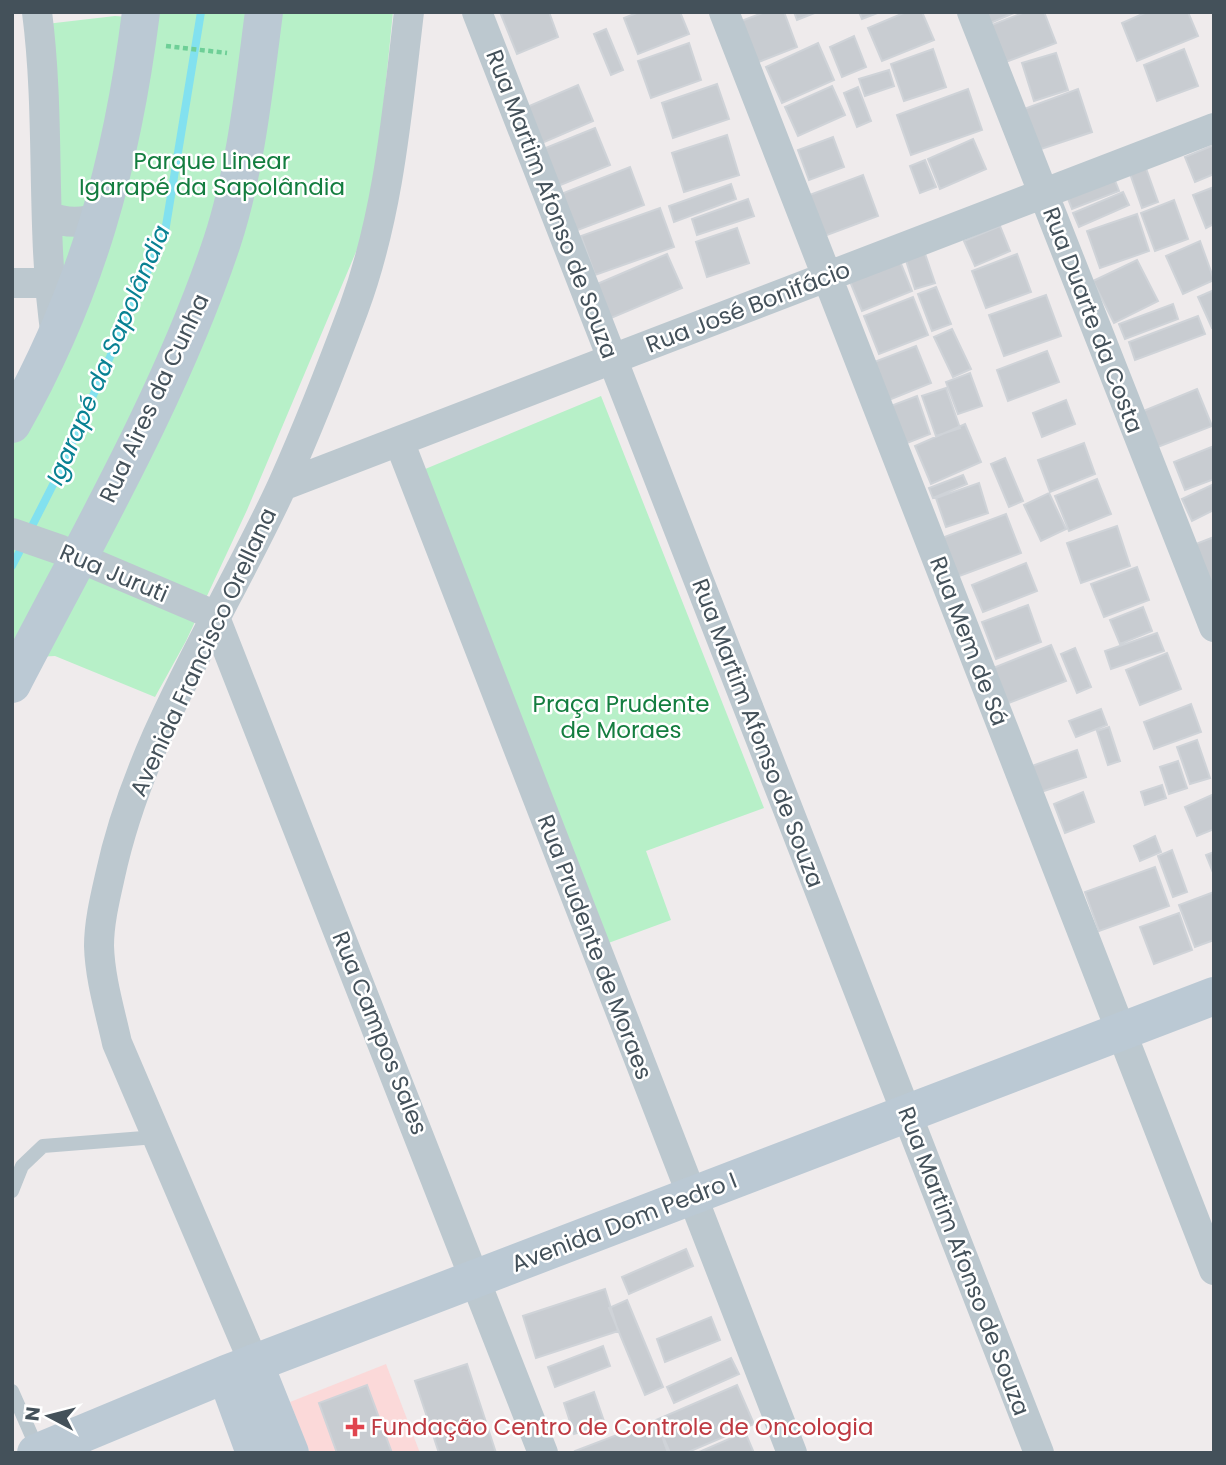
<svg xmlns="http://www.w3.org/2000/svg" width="1226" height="1465" font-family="Poppins,sans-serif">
	<rect width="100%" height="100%" fill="#efebec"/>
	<path fill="#fbd9d9" d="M 386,1364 L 420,1453 L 310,1453 L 290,1402 Z"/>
	<path fill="#b7f0c8" d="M 152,12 L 393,12 L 376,179 L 361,240 L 247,510 L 186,641 L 155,697 L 55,656 L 18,658 L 12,667 L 12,442 L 79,314 L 46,292 L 46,24 L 115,16 L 150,19 Z
		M 601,396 L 764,808 L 646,851 L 671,920 L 603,945 L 418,472 Z"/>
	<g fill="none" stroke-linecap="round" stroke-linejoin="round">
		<path stroke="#82e1ef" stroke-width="8" d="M 29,532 L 58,475 L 165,232 L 201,12
			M 12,566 L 24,543"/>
	</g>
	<path fill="#c8ccd1" stroke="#cfd3d8" stroke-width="2" d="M 500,12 L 549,12 L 558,37 L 517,54 Z
		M 639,12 L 680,12 L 689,34 L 638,54 L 624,18 Z
		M 765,12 L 784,12 L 797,47 L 751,65 L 736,23 Z
		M 794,12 L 817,12 L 797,20 Z
		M 859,12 L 880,12 L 862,19 Z
		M 906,12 L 922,12 L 934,40 L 882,61 L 868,28 Z
		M 981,12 L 1016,12 L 986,25 Z
		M 1025,12 L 1044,12 L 1056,43 L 1003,63 L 989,26 Z
		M 1147,12 L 1188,12 L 1198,36 L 1137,61 L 1122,23 Z
		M 606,29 L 623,70 L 611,75 L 594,34 Z
		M 854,36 L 866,67 L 842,77 L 830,47 Z
		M 689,43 L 701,80 L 651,98 L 638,61 Z
		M 818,43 L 834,80 L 782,103 L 766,67 Z
		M 933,49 L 946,87 L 904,101 L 891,64 Z
		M 1184,49 L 1198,86 L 1157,101 L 1144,65 Z
		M 1056,53 L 1068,90 L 1034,101 L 1022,63 Z
		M 889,70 L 894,86 L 865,96 L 859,79 Z
		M 717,84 L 729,119 L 673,138 L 662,103 Z
		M 578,85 L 593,121 L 535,146 L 520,110 Z
		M 832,86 L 845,115 L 798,136 L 785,107 Z
		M 858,87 L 871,121 L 857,127 L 844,93 Z
		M 968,89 L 982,130 L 911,155 L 897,115 Z
		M 1078,89 L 1092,132 L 1038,150 L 1024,109 Z
		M 595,128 L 610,165 L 558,186 L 543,149 Z
		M 727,135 L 739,175 L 684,192 L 672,153 Z
		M 833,137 L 844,167 L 809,180 L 798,150 Z
		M 973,139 L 986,169 L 940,189 L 928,159 Z
		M 1214,145 L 1214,174 L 1195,182 L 1185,157 Z
		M 925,160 L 936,187 L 920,193 L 910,166 Z
		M 1143,160 L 1158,202 L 1142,208 L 1127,165 Z
		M 630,167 L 644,205 L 575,231 L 561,194 Z
		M 1112,173 L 1119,191 L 1072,209 L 1065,191 Z
		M 863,175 L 878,216 L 819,238 L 804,197 Z
		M 731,184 L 736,199 L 674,222 L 669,206 Z
		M 1214,187 L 1214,224 L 1206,228 L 1193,195 Z
		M 1123,192 L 1129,205 L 1079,227 L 1073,213 Z
		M 748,199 L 754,216 L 697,235 L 692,219 Z
		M 1174,200 L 1188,239 L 1155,251 L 1141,213 Z
		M 660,208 L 674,247 L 595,275 L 581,236 Z
		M 1137,214 L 1149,251 L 1100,268 L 1087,231 Z
		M 1000,226 L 1010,251 L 975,266 L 964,241 Z
		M 737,228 L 749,263 L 707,277 L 696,242 Z
		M 1200,241 L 1214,280 L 1183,294 L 1166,256 Z
		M 922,245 L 935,283 L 915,289 L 903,251 Z
		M 667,254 L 682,288 L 604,321 L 590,287 Z
		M 897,254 L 912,291 L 862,311 L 847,274 Z
		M 1017,254 L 1031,292 L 986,308 L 972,271 Z
		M 1137,260 L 1158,301 L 1114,323 L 1093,281 Z
		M 936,287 L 951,324 L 932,331 L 918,294 Z
		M 1214,290 L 1214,328 L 1212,328 L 1198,297 Z
		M 1046,295 L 1061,336 L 1004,356 L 989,315 Z
		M 913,297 L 928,335 L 879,354 L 864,316 Z
		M 1173,304 L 1178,319 L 1125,339 L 1119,324 Z
		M 1198,316 L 1205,334 L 1135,360 L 1129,342 Z
		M 952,329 L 971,369 L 953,377 L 934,337 Z
		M 916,346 L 931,383 L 884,402 L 869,364 Z
		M 1047,351 L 1059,382 L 1008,401 L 997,370 Z
		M 970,373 L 982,406 L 958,414 L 946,382 Z
		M 946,388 L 960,428 L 936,436 L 922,396 Z
		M 1197,389 L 1212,426 L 1150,450 L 1136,414 Z
		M 917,396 L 930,434 L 902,445 L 888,407 Z
		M 1066,400 L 1075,424 L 1042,437 L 1033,413 Z
		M 965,424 L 981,462 L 931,484 L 915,446 Z
		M 1084,443 L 1095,474 L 1050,492 L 1038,460 Z
		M 1214,446 L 1214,479 L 1185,490 L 1174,462 Z
		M 1005,458 L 1023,501 L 1009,507 L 991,464 Z
		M 963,475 L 967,484 L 933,498 L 929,488 Z
		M 1097,479 L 1111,514 L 1069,531 L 1055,496 Z
		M 979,483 L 988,513 L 946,527 L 936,498 Z
		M 1214,484 L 1214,510 L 1192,521 L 1182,499 Z
		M 1049,493 L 1066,529 L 1041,541 L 1024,505 Z
		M 1006,514 L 1021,553 L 954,578 L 939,539 Z
		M 1117,526 L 1130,566 L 1081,583 L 1067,543 Z
		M 1214,537 L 1214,585 L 1204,589 L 1188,547 Z
		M 1026,563 L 1037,591 L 983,612 L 972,585 Z
		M 1137,567 L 1149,600 L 1104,617 L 1091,584 Z
		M 1028,605 L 1041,642 L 996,659 L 982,622 Z
		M 1143,607 L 1152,631 L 1120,644 L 1110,620 Z
		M 1157,633 L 1164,651 L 1111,669 L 1105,651 Z
		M 1051,645 L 1066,681 L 1006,704 L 993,668 Z
		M 1075,648 L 1091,687 L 1077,693 L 1061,654 Z
		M 1167,653 L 1181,689 L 1140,705 L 1126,670 Z
		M 1191,704 L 1201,732 L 1154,749 L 1144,722 Z
		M 1101,709 L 1107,725 L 1076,737 L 1069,721 Z
		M 1109,727 L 1120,761 L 1108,765 L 1097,731 Z
		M 1197,740 L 1210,778 L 1190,784 L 1177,747 Z
		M 1077,750 L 1086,777 L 1038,793 L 1029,767 Z
		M 1178,761 L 1187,788 L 1169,794 L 1160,767 Z
		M 1162,785 L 1166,798 L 1145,805 L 1141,792 Z
		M 1083,792 L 1094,822 L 1065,833 L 1054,804 Z
		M 1214,794 L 1214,829 L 1197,836 L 1185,807 Z
		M 1155,836 L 1161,852 L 1140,861 L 1134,846 Z
		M 1172,850 L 1187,892 L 1173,897 L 1158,856 Z
		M 1214,852 L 1214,875 L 1206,855 Z
		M 1155,867 L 1169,906 L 1099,931 L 1085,892 Z
		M 1214,892 L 1214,940 L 1195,947 L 1179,905 Z
		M 1179,913 L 1192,950 L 1154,964 L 1140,927 Z
		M 686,1249 L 693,1266 L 629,1294 L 622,1277 Z
		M 605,1289 L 618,1331 L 536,1358 L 523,1316 Z
		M 627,1300 L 663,1387 L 645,1395 L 609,1308 Z
		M 711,1317 L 720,1340 L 665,1362 L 657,1339 Z
		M 603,1346 L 610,1366 L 555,1387 L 548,1367 Z
		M 731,1358 L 739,1374 L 674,1403 L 667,1387 Z
		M 467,1364 L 496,1453 L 439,1453 L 415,1381 Z
		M 367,1385 L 392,1453 L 337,1453 L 319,1403 Z
		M 737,1385 L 754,1424 L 686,1453 L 670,1453 L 656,1420 Z
		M 594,1392 L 605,1424 L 574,1434 L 564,1403 Z
		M 656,1420 L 668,1453 L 576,1453 L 575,1451 Z
		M 745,1432 L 754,1453 L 697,1453 Z"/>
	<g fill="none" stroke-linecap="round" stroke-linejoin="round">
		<path stroke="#6ecf97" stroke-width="4.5" stroke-dasharray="5 3.5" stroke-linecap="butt" d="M 166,46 L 227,53"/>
		<path stroke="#bcc8cf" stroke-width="14" d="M 12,1191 L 22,1166 L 43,1146 L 156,1137
			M 12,1391 L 38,1450"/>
		<path stroke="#bcc8cf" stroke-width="30" d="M 37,12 C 51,120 40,229 56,337
			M 477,12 L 1039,1453
			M 724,12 L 1214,1270
			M 972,12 L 1214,627
			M 47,216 C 67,224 82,223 103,217
			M 12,283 L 48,283
			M 399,441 L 792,1453
			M 282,486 L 1214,128
			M 12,533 L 61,550 L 214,615
			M 214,615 L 543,1453
			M 254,1363 L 117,1043 C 110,1011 100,979 99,946 C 99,923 105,898 110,876 C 140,736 223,614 282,486 C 308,428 332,367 354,308 C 389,213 397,112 409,12"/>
		<path stroke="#bbc9d4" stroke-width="38" d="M 12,424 C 87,291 122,163 141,12
			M 12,684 C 86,541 171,395 222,242 C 246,169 254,88 264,12
			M 254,1363 L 290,1453
			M 226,1374 L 255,1453
			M 36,1453 L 226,1374 L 1214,996"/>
	</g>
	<path fill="#e0444e" stroke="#fff" stroke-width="2.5" d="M351.5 1416.5h7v7h7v7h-7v7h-7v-7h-7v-7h7z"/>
	<g text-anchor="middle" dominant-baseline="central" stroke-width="5" stroke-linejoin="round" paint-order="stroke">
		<g font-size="23" fill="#137d3f" stroke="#fff">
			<text x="212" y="161">Parque Linear<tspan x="212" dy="26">Igarapé da Sapolândia</tspan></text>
			<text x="621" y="704">Praça Prudente<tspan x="621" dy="26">de Moraes</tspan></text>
		</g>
		<g font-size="23" fill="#44515a" stroke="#fff">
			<text transform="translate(552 204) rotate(69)">Rua Martim Afonso de Souza</text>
			<text transform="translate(748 307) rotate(-21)">Rua José Bonifácio</text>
			<text transform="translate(1093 320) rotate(69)">Rua Duarte da Costa</text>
			<text transform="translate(154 398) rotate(-65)">Rua Aires da Cunha</text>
			<text transform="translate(114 573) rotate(23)">Rua Juruti</text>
			<text transform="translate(969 641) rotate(69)">Rua Mem de Sá</text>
			<text transform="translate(203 652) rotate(-65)">Avenida Francisco Orellana</text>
			<text transform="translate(758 733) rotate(69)">Rua Martim Afonso de Souza</text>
			<text transform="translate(595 947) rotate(69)">Rua Prudente de Moraes</text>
			<text transform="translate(380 1033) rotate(68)">Rua Campos Sales</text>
			<text transform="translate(624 1222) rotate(-21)">Avenida Dom Pedro I</text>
			<text transform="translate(964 1261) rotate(69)">Rua Martim Afonso de Souza</text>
		</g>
		<g font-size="23" fill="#be3a42" stroke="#fff" text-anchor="start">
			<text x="371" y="1427">Fundação Centro de Controle de Oncologia</text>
		</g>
		<g font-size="24" font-style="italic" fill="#088193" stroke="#fff">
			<text transform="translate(108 355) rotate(-67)">Igarapé da Sapolândia</text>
		</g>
	</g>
	<rect width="1226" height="1465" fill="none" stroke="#44515a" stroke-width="28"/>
	<g transform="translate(49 1416) rotate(277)" stroke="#ffffff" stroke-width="5" paint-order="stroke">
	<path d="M0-5L12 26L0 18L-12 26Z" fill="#44515a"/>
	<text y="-10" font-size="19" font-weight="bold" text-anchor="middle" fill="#44515a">N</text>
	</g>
</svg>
